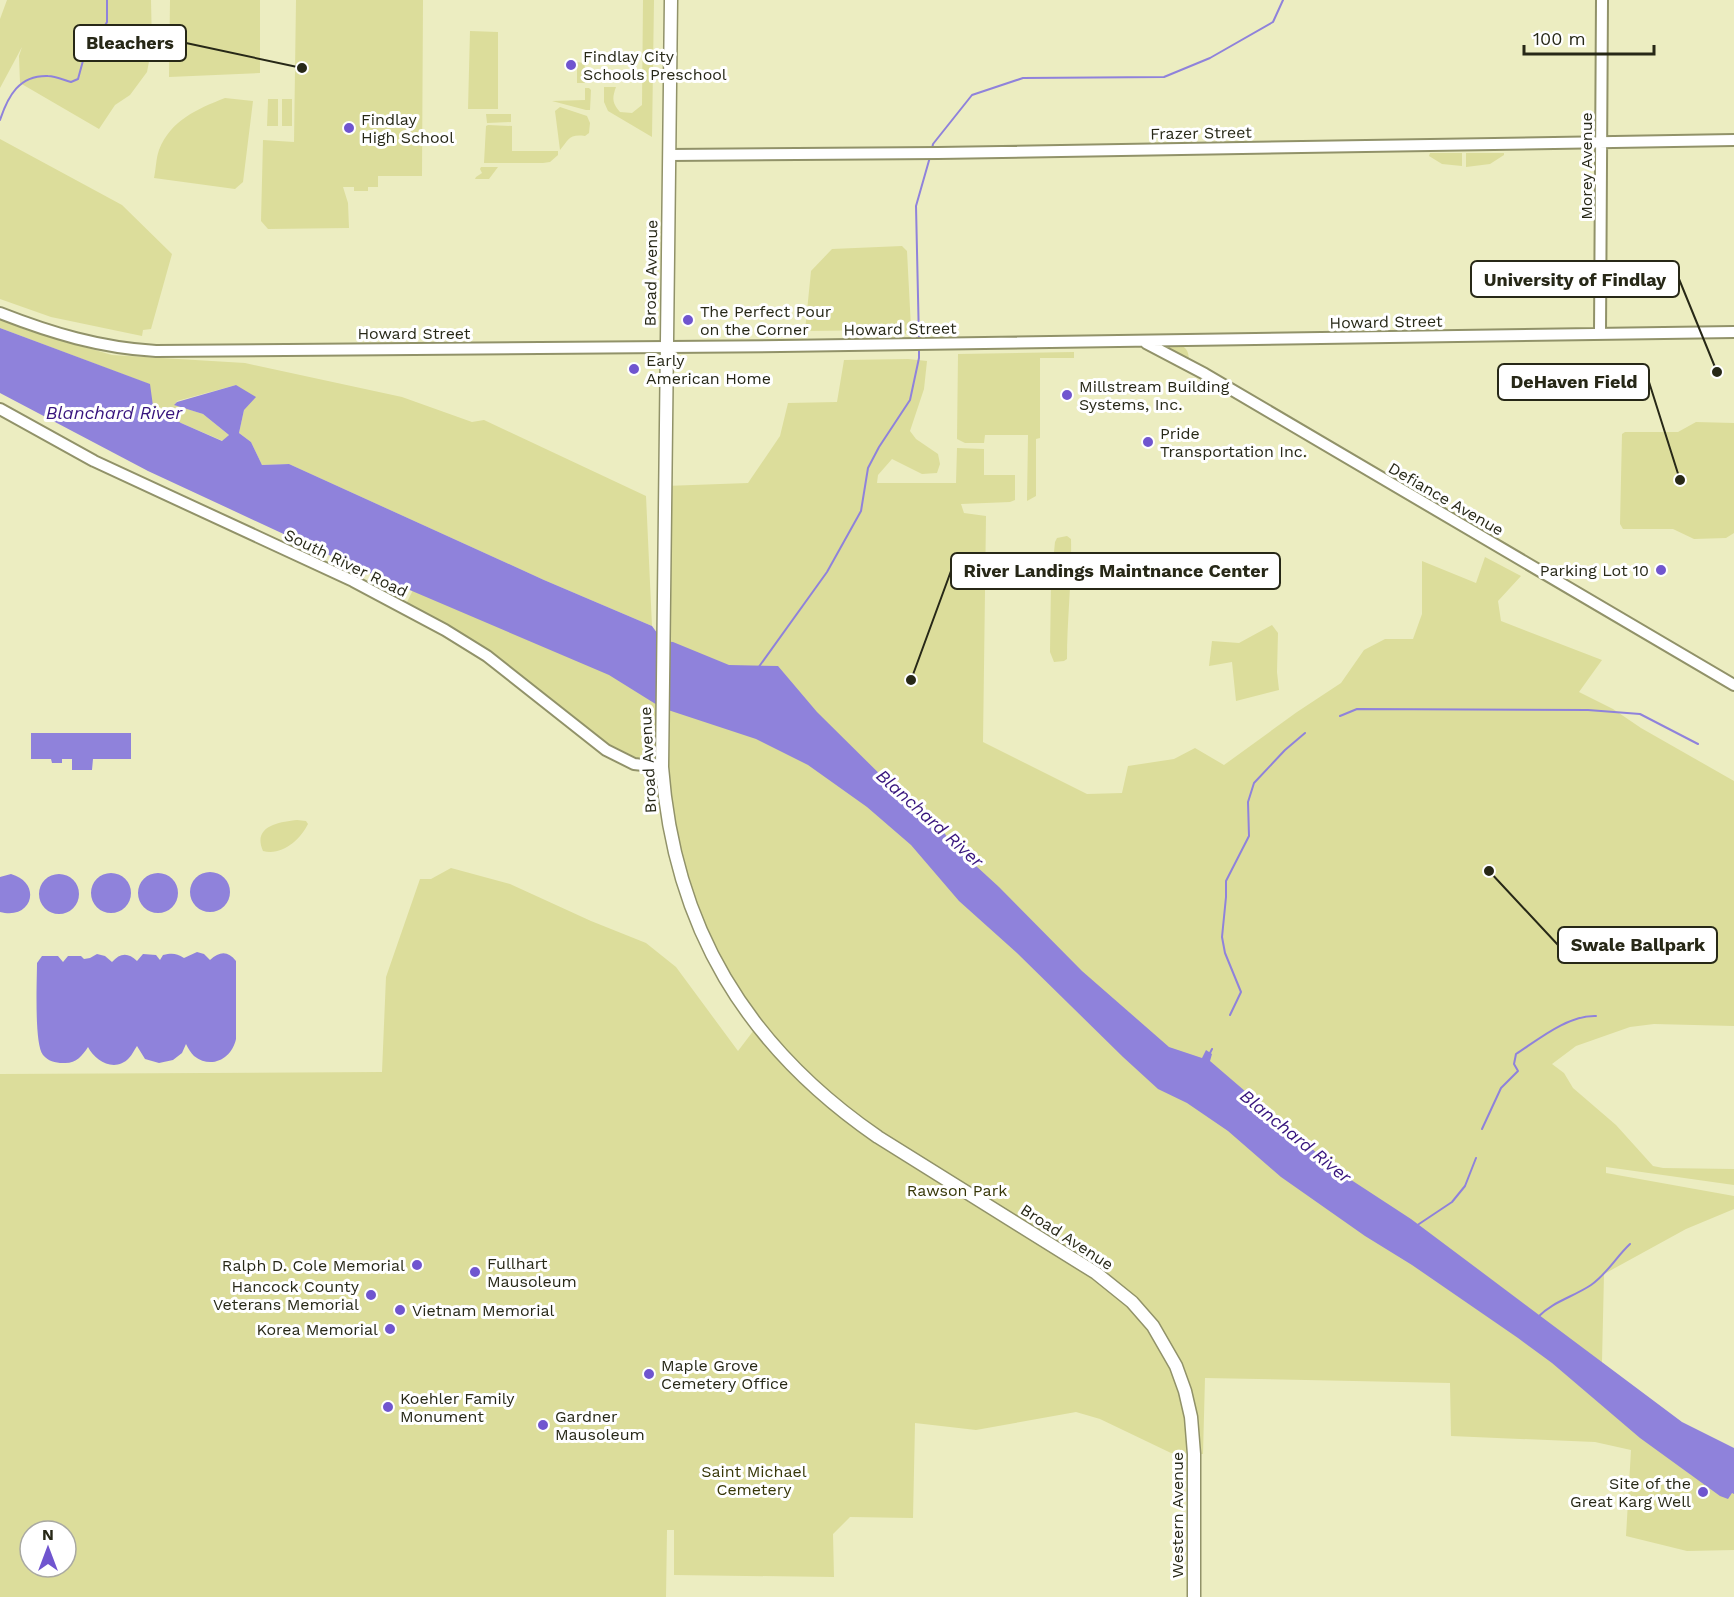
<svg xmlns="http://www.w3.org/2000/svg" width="1734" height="1597" font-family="'Work Sans',sans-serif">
	<rect width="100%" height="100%" fill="#ecedc1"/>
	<path fill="#dcdd9b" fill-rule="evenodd" d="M 7,0 L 151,0 L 152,46 L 147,72 L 130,95 L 115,105 L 99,129 L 20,83 L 19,56 L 22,47 L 0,88 L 0,19 Z
		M 170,0 L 260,0 L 260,73 L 169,77 Z
		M 296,0 L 423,0 L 422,176 L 378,176 L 378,187 L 368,187 L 368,191 L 354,191 L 354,187 L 343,187 L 348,203 L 349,228 L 268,229 L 261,221 L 263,140 L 294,142 Z
		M 643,0 L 654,0 L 652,137 L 608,111 L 604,102 L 604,87 L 616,87 C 612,98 612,103 620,112 L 632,113 L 642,105 Z
		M 470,31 L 498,32 L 498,109 L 468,109 Z
		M 577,62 L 584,63 L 585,68 L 590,68 L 590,77 L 585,77 L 585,83 L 577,83 Z
		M 585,88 L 589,88 L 591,90 L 590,110 L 586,110 L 552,101 L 585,100 Z
		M 225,98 L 253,101 L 243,182 L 235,189 L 154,178 C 156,169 156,158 159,150 C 171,120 197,109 225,98 Z
		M 268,99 L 278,99 L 278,126 L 267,126 Z
		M 282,99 L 292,99 L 292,126 L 282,126 Z
		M 560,107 L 587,116 L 590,123 L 589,133 L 585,136 C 568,134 569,140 560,150 L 555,111 Z
		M 486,114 L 511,114 L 511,122 L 487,123 Z
		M 488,125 L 512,126 L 512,151 L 558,151 L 558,155 L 550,162 L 543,163 L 484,163 L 486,126 Z
		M 0,139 L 122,205 L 172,254 L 151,329 L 143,330 L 142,336 L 51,317 L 0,299 Z
		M 1430,153 L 1462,153 L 1462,166 L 1442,164 L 1429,156 Z
		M 1466,153 L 1504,153 L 1504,155 L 1490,164 L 1466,167 Z
		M 481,167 L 498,167 L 489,179 L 475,179 L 476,177 L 482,173 L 480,169 Z
		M 902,246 L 907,251 L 911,328 L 906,334 L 888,330 L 805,331 L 811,271 L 832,249 Z
		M 0,319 L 23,329 L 112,355 L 245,363 L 402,397 L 472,422 L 484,420 L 646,496 L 652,626 L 544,580 L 289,464 L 262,465 L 251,442 L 239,433 L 244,410 L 236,385 L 177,401 L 175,405 L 203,414 L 229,435 L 223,441 L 181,423 L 152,405 L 149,384 L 0,328 Z
		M 1161,346 C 1177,344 1190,342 1189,363 Z
		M 1074,352 L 1074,358 L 1040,358 L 1040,438 L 1036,439 L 1036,496 L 1027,501 L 1028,435 L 985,435 L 984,443 L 965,443 L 957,439 L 958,354 Z
		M 908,359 L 927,361 L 924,389 L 910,431 L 916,439 L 938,454 L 940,464 L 937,473 L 922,474 L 892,459 L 878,475 L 877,483 L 956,483 L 957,448 L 984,449 L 984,475 L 1015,475 L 1015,500 L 1010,502 L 961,504 L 964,513 L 986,516 L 983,742 L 1087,794 L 1122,793 L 1128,766 L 1174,759 L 1195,748 L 1224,765 L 1297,712 L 1341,683 L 1364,650 L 1385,639 L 1413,639 L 1422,614 L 1422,561 L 1476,583 L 1485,557 L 1521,576 L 1498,601 L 1501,621 L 1602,660 L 1579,692 L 1613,709 L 1641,728 L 1734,781 L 1734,1026 L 1654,1024 L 1630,1027 L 1576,1046 L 1552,1064 L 1564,1073 L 1573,1088 L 1616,1125 L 1653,1166 L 1663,1168 L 1734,1169 L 1734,1185 L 1606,1167 L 1606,1173 L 1734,1196 L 1734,1209 L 1686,1229 L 1604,1274 L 1602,1362 L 1597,1372 L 1734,1465 L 1734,1550 L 1687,1551 L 1626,1536 L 1631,1450 L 1595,1442 L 1451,1436 L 1450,1383 L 1205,1378 L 1203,1454 L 1171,1453 L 1100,1419 L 1076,1412 L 976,1430 L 915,1423 L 913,1518 L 850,1517 L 833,1534 L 834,1577 L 674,1575 L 674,1530 L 667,1530 L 666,1597 L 0,1597 L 0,1074 L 382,1072 L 386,977 L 420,879 L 431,879 L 451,868 L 510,884 L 591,921 L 646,943 L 676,967 L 738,1051 L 757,1026 L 706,943 L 679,871 L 662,767 L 606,750 L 487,656 L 404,608 L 427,562 L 662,661 L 665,486 L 748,483 L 780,436 L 788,403 L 837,402 L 844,360 ZM 30,1531 L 66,1531 L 66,1567 L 30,1567 Z
		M 1696,422 L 1734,423 L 1734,533 L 1726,538 L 1694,539 L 1673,529 L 1623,529 L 1620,524 L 1622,434 L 1625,432 L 1678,432 Z
		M 1067,536 L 1071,539 C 1072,579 1067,619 1067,659 L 1064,661 L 1054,662 L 1050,652 L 1051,582 L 1055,542 L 1057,538 Z
		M 1272,625 L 1278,633 L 1277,672 L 1279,690 L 1236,701 L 1232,662 L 1209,666 L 1212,641 L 1239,643 Z
		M 297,820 L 306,821 L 308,824 C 300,840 282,856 263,851 C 252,826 279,822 297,820 Z"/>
	<path fill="#8f82db" d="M 0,328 L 150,384 L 153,406 L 181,423 L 222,441 L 229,435 L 203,414 L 174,405 L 177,402 L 236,385 L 256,397 L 244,410 L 239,433 L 251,442 L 262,465 L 289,464 L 544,580 L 652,626 L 663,641 L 673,642 L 729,665 L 778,666 L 817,712 L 909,803 L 930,811 L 951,843 L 999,887 L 1082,971 L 1169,1047 L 1202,1058 L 1206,1050 L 1212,1054 L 1210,1061 L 1339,1172 L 1411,1219 L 1682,1422 L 1734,1448 L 1734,1494 L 1732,1493 L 1728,1499 L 1720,1496 L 1640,1438 L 1552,1363 L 1518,1338 L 1412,1265 L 1365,1236 L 1281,1177 L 1228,1131 L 1187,1103 L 1158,1089 L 1123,1057 L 1017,953 L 959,901 L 911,845 L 867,807 L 808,765 L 756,739 L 662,708 L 609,675 L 344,562 L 148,471 L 0,393 Z
		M 31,733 L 131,733 L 131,759 L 93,759 L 92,770 L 72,770 L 72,759 L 62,759 L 62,763 L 52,763 L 51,759 L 31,759 Z
		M190 892a20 20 0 1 1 40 0a20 20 0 1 1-40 0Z
		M91 893a20 20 0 1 1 40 0a20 20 0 1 1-40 0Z
		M138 893a20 20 0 1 1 40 0a20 20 0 1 1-40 0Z
		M 11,874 C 43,883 32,921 0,912 L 0,877 Z
		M39 894a20 20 0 1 1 40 0a20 20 0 1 1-40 0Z
		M 197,952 L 204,954 L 210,960 C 220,951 228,951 236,961 L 236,1039 C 232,1058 212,1070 194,1056 C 191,1053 188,1048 186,1044 L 182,1053 L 173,1060 L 159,1063 L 145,1059 L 137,1046 C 134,1050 132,1055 129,1058 C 115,1073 95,1061 88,1047 C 82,1056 76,1064 63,1063 C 55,1063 48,1061 43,1055 C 34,1044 37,980 37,963 L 42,956 L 58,956 L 63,962 L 68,956 L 81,956 L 84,959 L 90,958 L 97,954 L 105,956 L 112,962 C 120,953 128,952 137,961 L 143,954 L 156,955 L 160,960 L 163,955 C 172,953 176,953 184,958 Z"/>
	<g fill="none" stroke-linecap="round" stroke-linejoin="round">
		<path stroke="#8f82db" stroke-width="2" d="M 0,120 C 8,96 19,75 48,76 C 55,76 64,80 71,82 L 78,79 L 87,46 L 102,31 L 107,22 L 107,0
			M 932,149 L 933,144 L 972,95 L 1023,78 L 1164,77 L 1210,58 L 1273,22 L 1283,0
			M 919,341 L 916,206 L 930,157
			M 758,668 L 827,572 L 861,511 L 868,468 L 879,447 L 910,400 L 919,358 L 919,347
			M 1340,716 L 1357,709 L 1588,710 L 1640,714 L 1698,744
			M 1230,1015 L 1241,992 L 1225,953 L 1222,937 L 1226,897 L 1226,881 L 1249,836 L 1248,802 L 1254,783 L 1285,750 L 1305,733
			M 1210,1053 L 1212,1049
			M 1482,1129 L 1501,1088 L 1518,1071 L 1514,1064 L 1516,1054 C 1539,1039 1568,1015 1596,1016
			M 1416,1226 L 1452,1202 L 1465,1186 L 1476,1158
			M 1538,1317 C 1552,1302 1573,1297 1591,1285 C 1607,1274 1616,1257 1630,1244"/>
		<g stroke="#919269" stroke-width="14">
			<path id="tertiary" d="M 669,155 L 938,153 L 1734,140
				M 0,313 C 51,333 101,348 156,351 L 781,346 L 1734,332
				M 1600,332 L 1602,0
				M 1146,343 L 1205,374 L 1734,685
				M 0,409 L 94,461 L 353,581 L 445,630 L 487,656 L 606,750 L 634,764 L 662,767"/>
		</g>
		<g stroke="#919269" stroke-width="15">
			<path id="secondary" d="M 671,0 L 662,767 C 674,927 746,1046 878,1137 L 1096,1273 L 1132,1302 L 1153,1326 L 1176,1366 L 1185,1391 L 1191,1417 L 1194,1454 L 1194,1597"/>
		</g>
		<use href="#tertiary" stroke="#fff" stroke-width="10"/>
		<use href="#secondary" stroke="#fff" stroke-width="12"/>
	</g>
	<g fill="#7055cf" stroke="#fff" stroke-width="2">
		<circle cx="571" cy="65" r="6"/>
		<circle cx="349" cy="128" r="6"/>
		<circle cx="688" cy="320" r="6"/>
		<circle cx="634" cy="369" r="6"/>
		<circle cx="1067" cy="395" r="6"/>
		<circle cx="1148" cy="442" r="6"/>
		<circle cx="1661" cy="570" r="6"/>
		<circle cx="417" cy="1265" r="6"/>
		<circle cx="475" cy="1272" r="6"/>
		<circle cx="371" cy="1295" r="6"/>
		<circle cx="400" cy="1310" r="6"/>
		<circle cx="390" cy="1329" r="6"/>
		<circle cx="649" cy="1374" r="6"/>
		<circle cx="388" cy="1407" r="6"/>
		<circle cx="543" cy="1425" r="6"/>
		<circle cx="1703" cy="1492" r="6"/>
	</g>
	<g text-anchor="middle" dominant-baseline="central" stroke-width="6" stroke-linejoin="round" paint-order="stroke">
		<g font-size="16" fill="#272817" stroke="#fff" text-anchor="start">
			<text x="583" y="56">Findlay City<tspan x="583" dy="18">Schools Preschool</tspan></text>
			<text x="361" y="119">Findlay<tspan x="361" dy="18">High School</tspan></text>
			<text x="700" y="311">The Perfect Pour<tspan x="700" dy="18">on the Corner</tspan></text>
			<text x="646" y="360">Early<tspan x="646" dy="18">American Home</tspan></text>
			<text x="1079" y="386">Millstream Building<tspan x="1079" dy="18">Systems, Inc.</tspan></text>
			<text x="1160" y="433">Pride<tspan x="1160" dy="18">Transportation Inc.</tspan></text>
			<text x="1649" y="570" text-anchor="end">Parking Lot 10</text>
			<text x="487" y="1263">Fullhart<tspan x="487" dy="18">Mausoleum</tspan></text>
			<text x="405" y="1265" text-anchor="end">Ralph D. Cole Memorial</text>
			<text x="359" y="1286" text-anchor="end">Hancock County<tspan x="359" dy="18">Veterans Memorial</tspan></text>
			<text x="412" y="1310">Vietnam Memorial</text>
			<text x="378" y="1329" text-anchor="end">Korea Memorial</text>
			<text x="661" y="1365">Maple Grove<tspan x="661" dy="18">Cemetery Office</tspan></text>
			<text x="400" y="1398">Koehler Family<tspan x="400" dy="18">Monument</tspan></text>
			<text x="555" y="1416">Gardner<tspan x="555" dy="18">Mausoleum</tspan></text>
			<text x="1691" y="1483" text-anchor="end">Site of the<tspan x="1691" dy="18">Great Karg Well</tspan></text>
		</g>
		<g font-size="16" fill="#272817" stroke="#fff">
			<text transform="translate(1201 133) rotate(-1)">Frazer Street</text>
			<text transform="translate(1586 166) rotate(-90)">Morey Avenue</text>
			<text transform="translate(651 273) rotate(-89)">Broad Avenue</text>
			<text transform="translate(1386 322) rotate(-1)">Howard Street</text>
			<text transform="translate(900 329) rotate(-1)">Howard Street</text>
			<text x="414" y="333">Howard Street</text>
			<text transform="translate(1446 499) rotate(30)">Defiance Avenue</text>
			<text transform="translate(346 563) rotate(26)">South River Road</text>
			<text transform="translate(648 760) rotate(-93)">Broad Avenue</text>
			<text transform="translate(1067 1237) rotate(33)">Broad Avenue</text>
			<text transform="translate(1177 1515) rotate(-90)">Western Avenue</text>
		</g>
		<g font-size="16" fill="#373708" stroke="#fff">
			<text x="957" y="1190">Rawson Park</text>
			<text x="754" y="1471">Saint Michael<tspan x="754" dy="18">Cemetery</tspan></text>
		</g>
		<g font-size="18" font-style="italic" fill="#37147d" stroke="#fff">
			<text x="114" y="412">Blanchard River</text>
			<text transform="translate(930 818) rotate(42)">Blanchard River</text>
			<text transform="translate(1296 1136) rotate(39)">Blanchard River</text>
		</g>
	</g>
	<path fill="none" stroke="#272817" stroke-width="2" d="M302 68L186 43M1717 372L1679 279M1680 480L1649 382M911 680L951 571M1489 871L1558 945"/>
	<g fill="#272817" stroke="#fff" stroke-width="2">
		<circle cx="302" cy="68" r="6"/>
		<circle cx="1717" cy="372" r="6"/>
		<circle cx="1680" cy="480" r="6"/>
		<circle cx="911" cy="680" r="6"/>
		<circle cx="1489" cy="871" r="6"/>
	</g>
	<g fill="#fff" stroke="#272817" stroke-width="2">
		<rect x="74" y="25" width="112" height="36" rx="6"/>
		<rect x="1471" y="261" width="208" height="36" rx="6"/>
		<rect x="1498" y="364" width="151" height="36" rx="6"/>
		<rect x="951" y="553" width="329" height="36" rx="6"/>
		<rect x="1558" y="927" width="159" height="36" rx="6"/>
	</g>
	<g font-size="18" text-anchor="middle" font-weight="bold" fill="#272817">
		<text x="130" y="49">Bleachers</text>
		<text x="1575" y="286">University of Findlay</text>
		<text x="1574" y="388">DeHaven Field</text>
		<text x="1116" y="577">River Landings Maintnance Center</text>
		<text x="1638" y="951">Swale Ballpark</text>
	</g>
	<g transform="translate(48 1549)"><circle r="28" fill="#ffffff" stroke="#a9a9a2" stroke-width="1.5"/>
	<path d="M0-4.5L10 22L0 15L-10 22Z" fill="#7055cf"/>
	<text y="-9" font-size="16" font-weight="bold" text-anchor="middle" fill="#272817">N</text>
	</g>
	<path d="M1524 45v9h130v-9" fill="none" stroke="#272817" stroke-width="3"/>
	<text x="1533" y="45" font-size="18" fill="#272817" stroke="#ffffff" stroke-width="4.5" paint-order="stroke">100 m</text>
</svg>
